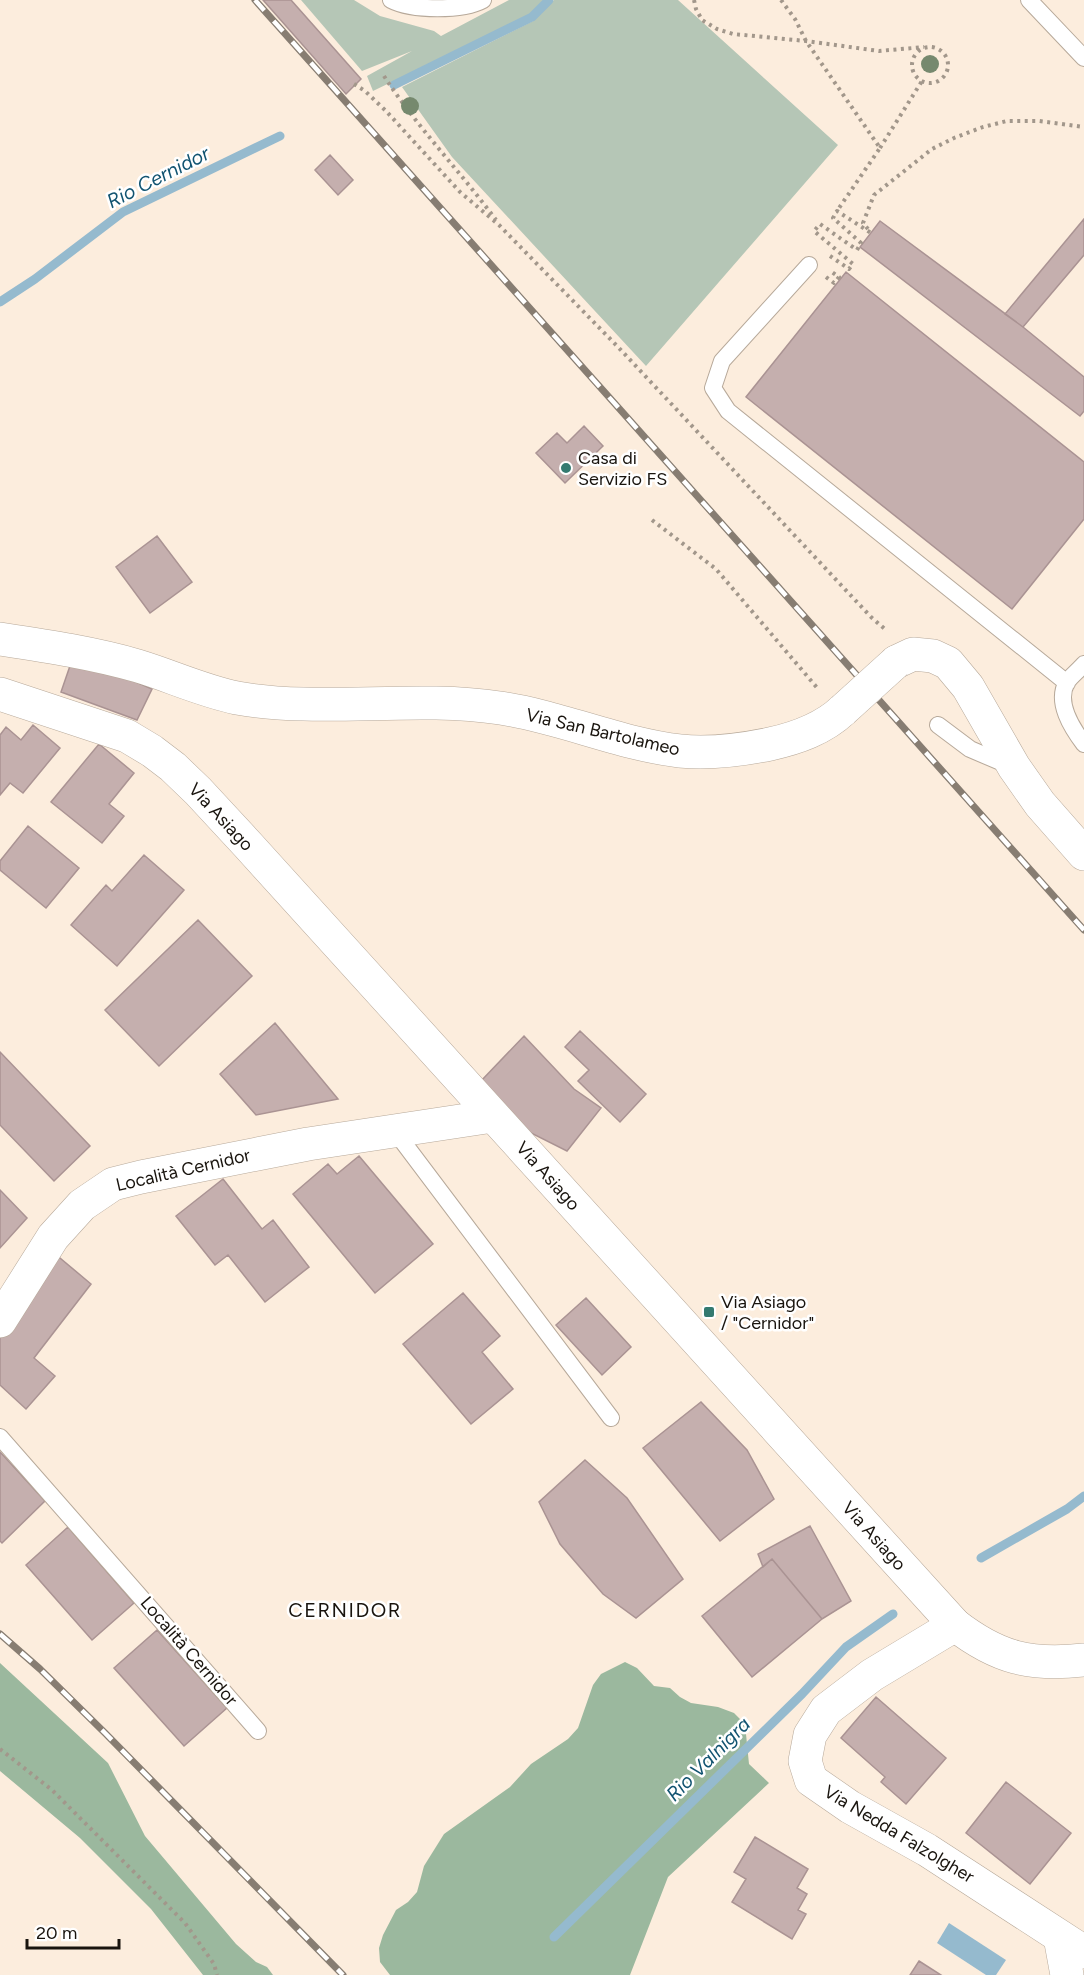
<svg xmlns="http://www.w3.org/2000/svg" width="1084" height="1975" font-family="Figtree,sans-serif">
	<rect width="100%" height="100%" fill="#fceddd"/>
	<path fill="#b5c6b6" d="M 301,0 L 354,0 L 380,16 L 434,31 L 441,36 L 509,0 L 545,0 L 528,16 L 373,91 L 367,76 L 412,51 L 362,71 Z
		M 554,0 L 678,0 L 838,145 L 646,366 L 452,157 L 402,87 L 533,21 Z"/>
	<path fill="#9bb89e" d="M 625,1662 L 637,1668 L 654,1686 L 670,1688 L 680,1697 L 691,1703 L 718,1707 L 734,1713 L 745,1724 L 749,1764 L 769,1783 L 668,1877 L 630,1975 L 390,1975 L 380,1962 L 379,1948 L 383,1935 L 396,1910 L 408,1902 L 417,1892 L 424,1866 L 444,1834 L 510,1787 L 531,1764 L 568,1739 L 578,1728 L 593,1685 L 601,1674 Z
		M 0,1663 L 108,1763 L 145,1836 L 236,1944 L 256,1962 L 267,1967 L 273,1975 L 203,1975 L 151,1909 L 80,1838 L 0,1771 Z"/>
	<path fill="#95bace" d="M 949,1923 L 1006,1960 L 996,1975 L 986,1975 L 937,1943 Z"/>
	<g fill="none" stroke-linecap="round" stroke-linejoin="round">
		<path stroke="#95bace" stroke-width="9" d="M 394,85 L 532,17 L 549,0
			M 0,302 L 35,279 L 123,212 L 280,136
			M 981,1558 L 1067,1509 L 1084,1496
			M 554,1937 L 802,1694 L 846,1647 L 893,1614"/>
	</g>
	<path fill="#c5afae" stroke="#aa9393" stroke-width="1.5" d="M 263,0 L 291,0 L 361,79 L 346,94 Z
		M 330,155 L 353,180 L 338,195 L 315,170 Z
		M 1084,219 L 1084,255 L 1023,327 L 1005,314 Z
		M 880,221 L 1023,327 L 1084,377 L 1084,411 L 1080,416 L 860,247 Z
		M 846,272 L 1084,462 L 1084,519 L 1012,609 L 746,397 Z
		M 584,426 L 603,446 L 565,483 L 536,453 L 557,433 L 567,443 Z
		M 157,536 L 192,582 L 150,613 L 116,567 Z
		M 71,663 L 134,681 L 152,689 L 137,720 L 61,692 Z
		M 33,725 L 60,748 L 23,793 L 10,783 L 0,795 L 0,735 L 6,727 L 21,740 Z
		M 99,744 L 134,773 L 109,804 L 124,816 L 102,843 L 51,802 Z
		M 28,826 L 79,868 L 46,908 L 0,870 L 0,861 Z
		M 144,855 L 184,890 L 117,966 L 71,925 L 106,885 L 112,891 Z
		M 198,920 L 252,976 L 159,1066 L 105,1010 Z
		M 275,1023 L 338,1099 L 256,1115 L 220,1074 Z
		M 580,1031 L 646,1094 L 620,1122 L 578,1081 L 589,1070 L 565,1047 Z
		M 524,1036 L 574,1089 L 601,1108 L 567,1151 L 523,1129 L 480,1082 Z
		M 0,1052 L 90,1146 L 54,1181 L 0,1125 Z
		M 359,1156 L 433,1244 L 375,1293 L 293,1194 L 328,1164 L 337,1174 Z
		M 223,1179 L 262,1229 L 273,1220 L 309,1267 L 265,1302 L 228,1255 L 215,1265 L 176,1216 Z
		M 0,1190 L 27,1218 L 0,1248 Z
		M 54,1253 L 91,1284 L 34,1358 L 55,1376 L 26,1409 L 0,1385 L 0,1334 Z
		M 463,1293 L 500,1336 L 482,1352 L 513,1389 L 471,1424 L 403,1344 Z
		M 586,1298 L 631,1347 L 602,1375 L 556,1325 Z
		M 701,1402 L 747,1450 L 774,1499 L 720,1541 L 643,1448 Z
		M 0,1452 L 45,1501 L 2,1543 L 0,1541 Z
		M 585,1460 L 627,1498 L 683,1579 L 636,1618 L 603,1594 L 560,1544 L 539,1502 Z
		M 810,1526 L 851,1601 L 822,1619 L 772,1559 L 763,1567 L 758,1554 Z
		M 68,1527 L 134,1603 L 92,1640 L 26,1565 Z
		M 772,1559 L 822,1619 L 752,1677 L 702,1616 Z
		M 157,1630 L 227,1708 L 184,1746 L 114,1668 Z
		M 876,1697 L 946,1758 L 906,1804 L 881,1782 L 885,1777 L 841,1738 Z
		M 1006,1782 L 1071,1833 L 1030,1884 L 966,1833 Z
		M 755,1837 L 808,1869 L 797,1888 L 807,1894 L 798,1910 L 806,1914 L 792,1939 L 732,1902 L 746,1879 L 734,1872 Z
		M 919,1961 L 941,1975 L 910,1975 Z"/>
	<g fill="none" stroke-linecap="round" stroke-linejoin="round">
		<g stroke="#b7a99a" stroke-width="18">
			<path id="service" d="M 391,0 C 412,11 463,11 483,0
				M 1029,0 L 1084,58
				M 809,265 L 722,361 L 713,388 L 728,411 L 1067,683
				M 1084,664 C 1079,670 1071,676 1067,682 C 1055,702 1072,728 1084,744
				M 938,725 L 970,749 L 1010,766
				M 394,1130 L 611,1418
				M 0,1437 L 258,1731"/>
		</g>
		<g stroke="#b7a99a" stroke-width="34">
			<path id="minor" d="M 0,639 C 46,646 93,653 138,666 C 171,676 203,691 237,698 C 322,713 413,695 500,708 C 561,717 619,744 680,751 C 710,754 741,750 770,744 C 797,738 823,729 843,710
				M 896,662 L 913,654 L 933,656 L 948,663 L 968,687 L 1014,767 L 1040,804 L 1084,854
				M 0,1321 L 53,1237 L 82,1205 L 113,1184 L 141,1177 L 308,1144 L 493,1116
				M 955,1625 L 872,1675 L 826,1710 L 810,1735 L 805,1761 L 811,1780 L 850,1807 L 927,1850 L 1084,1952
				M 1060,1937 L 1067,1975"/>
		</g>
		<g stroke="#b7a99a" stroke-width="34">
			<path id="secondary" d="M 0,694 L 127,736 L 152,751 L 173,767 L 198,791 L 248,845 L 955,1625 C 998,1658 1030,1666 1084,1660"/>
		</g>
		<path stroke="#a2978b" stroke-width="4" stroke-dasharray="3 4.5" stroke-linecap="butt" d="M 694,0 L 696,9 L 702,20 L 717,29 L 733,34 L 806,41 L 879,51 L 924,47
			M 781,0 L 795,19 L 806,41 L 880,148 L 837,211
			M912 65a18 18 0 1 1 36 0a18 18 0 1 1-36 0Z
			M 384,76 C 417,127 460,171 496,220
			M 354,84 L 365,91 L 386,111 L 460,192 L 499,225 L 618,347 L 871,617 L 887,631
			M 880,148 L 922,81
			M 868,229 L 863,223 L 874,195 L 932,149 L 954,138 L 983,127 L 1007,121 L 1039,121 L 1084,127
			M 830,256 L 849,269 L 853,264 L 814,231 L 820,224 L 857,250 L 861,243 L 833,218 L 837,211 L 871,233
			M 826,277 L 834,283 L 839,277 L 832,272
			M 652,520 L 716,569 L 819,690
			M 0,1749 L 52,1790 L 185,1923 L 214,1964 L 217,1975"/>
		<use href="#service" stroke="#fff" stroke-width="16"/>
		<use href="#minor" stroke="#fff" stroke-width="33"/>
		<use href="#secondary" stroke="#fff" stroke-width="33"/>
		<g stroke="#877d72" stroke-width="7">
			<path id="rail" d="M 255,0 L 1084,930
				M 0,1634 L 40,1669 L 105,1733 L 343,1975"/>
		</g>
		<use href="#rail" stroke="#fff" stroke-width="4.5" stroke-dasharray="14" stroke-linecap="butt"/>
		<g stroke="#b7a99a" stroke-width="34" stroke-linecap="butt">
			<path id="minor-bridge" d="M 843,710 L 896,662"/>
		</g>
		<use href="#minor-bridge" stroke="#fff" stroke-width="33"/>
	</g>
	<g fill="#76896e">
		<circle cx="930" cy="64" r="9"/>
		<circle cx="410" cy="106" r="9"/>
	</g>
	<g fill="#347a70" stroke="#fff" stroke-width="2">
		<circle cx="566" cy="468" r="6"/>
		<rect x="703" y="1306" width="12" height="12" rx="3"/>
	</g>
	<g text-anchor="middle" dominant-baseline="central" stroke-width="5" stroke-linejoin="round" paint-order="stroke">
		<g font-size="18" fill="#19140e" stroke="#fff" text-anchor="start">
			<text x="578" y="458">Casa di<tspan x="578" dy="21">Servizio FS</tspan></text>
			<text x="721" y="1302">Via Asiago<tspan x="721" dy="21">/ "Cernidor"</tspan></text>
		</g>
		<g font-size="18" fill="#19140e" stroke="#fff">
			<text transform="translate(603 732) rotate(13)">Via San Bartolameo</text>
			<text transform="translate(221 817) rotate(47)">Via Asiago</text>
			<text transform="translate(183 1170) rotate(-13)">Località Cernidor</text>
			<text transform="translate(548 1176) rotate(48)">Via Asiago</text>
			<text transform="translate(874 1536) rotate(48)">Via Asiago</text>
			<text transform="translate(189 1651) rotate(49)">Località Cernidor</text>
			<text transform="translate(899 1834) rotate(31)">Via Nedda Falzolgher</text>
		</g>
		<g font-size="20" font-style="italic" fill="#125471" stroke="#fff">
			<text transform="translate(158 177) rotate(-27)">Rio Cernidor</text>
			<text transform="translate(708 1759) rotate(-45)">Rio Valnigra</text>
		</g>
		<g font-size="20" letter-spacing="1.5" fill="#19140e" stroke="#fff">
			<text x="345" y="1610">CERNIDOR</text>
		</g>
	</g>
	<path d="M27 1939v9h92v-9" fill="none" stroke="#19140e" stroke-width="3"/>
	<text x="36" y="1939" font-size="18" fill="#19140e" stroke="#ffffff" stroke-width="4.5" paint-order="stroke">20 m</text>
</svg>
